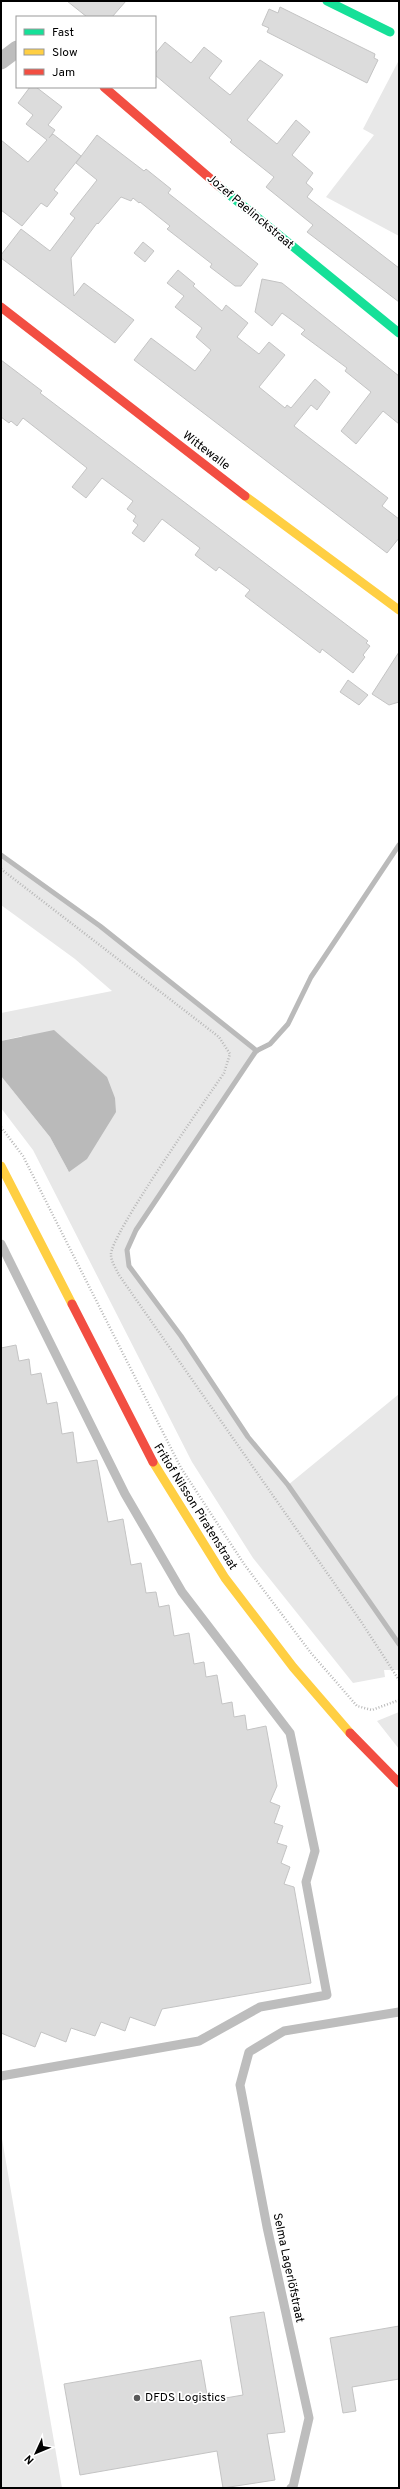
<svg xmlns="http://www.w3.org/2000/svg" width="400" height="2489" font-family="Overpass,sans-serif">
	<rect width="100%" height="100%" fill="#fff"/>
	<path fill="#e8e8e8" d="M 399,60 L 399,236 L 326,197 L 374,135 L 363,129 Z
		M 1,855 L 100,926 L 257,1051 L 136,1230 L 127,1250 L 129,1266 L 181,1336 L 248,1437 L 288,1485 L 399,1394 L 399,1670 L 384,1670 L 385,1677 L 353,1683 L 253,1558 L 192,1462 L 33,1150 L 1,1108 L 1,1076 L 50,1137 L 69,1172 L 22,1036 L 1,1041 L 1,1013 L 112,991 L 75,959 L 1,905 Z
		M 399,1712 L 399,1749 L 377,1721 Z
		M 1,2133 L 62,2488 L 1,2488 Z"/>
	<path fill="#bababa" d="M 54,1030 L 107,1077 L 115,1098 L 116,1112 L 87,1159 L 69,1172 L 50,1137 L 1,1076 L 1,1041 Z"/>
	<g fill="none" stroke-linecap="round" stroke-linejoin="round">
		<path stroke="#bababa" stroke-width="5" d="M 399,845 L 311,977 L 288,1024 L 270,1044 L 256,1051 L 136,1230 L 127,1250 L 129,1266 L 181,1336 L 248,1437 L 288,1485 L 399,1644
			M 1,855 L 100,926 L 257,1051"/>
	</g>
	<path fill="#dcdcdc" stroke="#c4c4c4" d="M 67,1 L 126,1 L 112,17 L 87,17 Z
		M 280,7 L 375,54 L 374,58 L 378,60 L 367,83 L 267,32 L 269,28 L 262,25 L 269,9 L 278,13 Z
		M 165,42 L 191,63 L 204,47 L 222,61 L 209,78 L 230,95 L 260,60 L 283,75 L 247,120 L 277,144 L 296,120 L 310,132 L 292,155 L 313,173 L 306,183 L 313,189 L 307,197 L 399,268 L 399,302 L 307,232 L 313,225 L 266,187 L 274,177 L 230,142 L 232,140 L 155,75 L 155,54 Z
		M 30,87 L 36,87 L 62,107 L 48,125 L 55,130 L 49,138 L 53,134 L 81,156 L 54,190 L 58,193 L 47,207 L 41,203 L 22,226 L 1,210 L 1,140 L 28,162 L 47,140 L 26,124 L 33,115 L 18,103 Z
		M 97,135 L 144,171 L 146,169 L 171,189 L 168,193 L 258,264 L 241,286 L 235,286 L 210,267 L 212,264 L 167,229 L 170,226 L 140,202 L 139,203 L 133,198 L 131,201 L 121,197 L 98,224 L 97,223 L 71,258 L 74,296 L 84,283 L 134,320 L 115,343 L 1,258 L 1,255 L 21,229 L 50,251 L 75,218 L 70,214 L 97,180 L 76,163 Z
		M 143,242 L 154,251 L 145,262 L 134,253 Z
		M 178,270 L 195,284 L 193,286 L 222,311 L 226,305 L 248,323 L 237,337 L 259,354 L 269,342 L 285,355 L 259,387 L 285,408 L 287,405 L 291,408 L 315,379 L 330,392 L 317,410 L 311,405 L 294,426 L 388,498 L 382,506 L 399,519 L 399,538 L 387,553 L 134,360 L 151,338 L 195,371 L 211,350 L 196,337 L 202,328 L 175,307 L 184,296 L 167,283 Z
		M 262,279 L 282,283 L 399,376 L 399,424 L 383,411 L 356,444 L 341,431 L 371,392 L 345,371 L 347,368 L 301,334 L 305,330 L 282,313 L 272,326 L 255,312 Z
		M 1,360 L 42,391 L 40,393 L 368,641 L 366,643 L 370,646 L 363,655 L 365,657 L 353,673 L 322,649 L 320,653 L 245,596 L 250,590 L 219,567 L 216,571 L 195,555 L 200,548 L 162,519 L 144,542 L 132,533 L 138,525 L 133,521 L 136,516 L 127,509 L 133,501 L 102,478 L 86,498 L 72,487 L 87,468 L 23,418 L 17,426 L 11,421 L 9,423 L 1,417 Z
		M 399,652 L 399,702 L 389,705 L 372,694 Z
		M 348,680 L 368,695 L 359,705 L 340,692 Z
		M 16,1345 L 19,1361 L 29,1359 L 31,1375 L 41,1373 L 47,1404 L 57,1402 L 62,1434 L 73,1432 L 77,1463 L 97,1460 L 108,1522 L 123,1519 L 131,1565 L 141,1563 L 146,1593 L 156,1592 L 159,1607 L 169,1605 L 174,1636 L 189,1633 L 194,1664 L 204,1662 L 206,1677 L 217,1675 L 222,1704 L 232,1702 L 234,1717 L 245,1715 L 247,1730 L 266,1726 L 277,1786 L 270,1802 L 280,1806 L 274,1823 L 283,1826 L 277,1843 L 287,1846 L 281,1863 L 290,1867 L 284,1884 L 294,1887 L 311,1983 L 162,2009 L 155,2026 L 130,2017 L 125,2031 L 101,2022 L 95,2036 L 71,2028 L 66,2042 L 41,2032 L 35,2047 L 1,2033 L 1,1348 Z
		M 264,2312 L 285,2432 L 267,2434 L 275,2480 L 223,2488 L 217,2451 L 80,2475 L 64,2384 L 201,2360 L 208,2401 L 243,2395 L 230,2317 Z
		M 399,2326 L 399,2379 L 352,2387 L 356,2411 L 343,2413 L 330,2338 Z"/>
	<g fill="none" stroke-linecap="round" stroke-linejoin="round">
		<path stroke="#b8b8b8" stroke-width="2.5" stroke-dasharray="1 2" stroke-linecap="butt" d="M 1,869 L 219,1037 L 230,1054 L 224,1073 C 207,1098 109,1237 111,1255 C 111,1261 116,1269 119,1275 L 362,1623 L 399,1680
			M 1,1127 L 23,1156 L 181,1468 L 244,1564 L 311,1653 L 357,1706 L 372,1710 L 399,1700"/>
		<path stroke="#bdbdbd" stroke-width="9" d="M 1,1244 L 125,1494 L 182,1592 L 290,1733 L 315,1851 L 306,1882 L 327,1995 L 260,2007 L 199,2041 L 1,2076
			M 291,2488 L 293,2487 L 309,2418 L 267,2227 L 240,2085 L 249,2052 L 284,2031 L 399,2012"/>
		<path stroke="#bdbdbd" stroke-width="17" d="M 1,61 L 17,49"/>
		<path stroke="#16e098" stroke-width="9" d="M 327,1 L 390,32
			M 220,187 L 399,333"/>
		<path stroke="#ffcf43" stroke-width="9" d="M 245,496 L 399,610
			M 1,1166 L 72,1304
			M 153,1462 L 225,1578 L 293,1667 L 350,1733"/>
		<path stroke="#f24e42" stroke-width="9" d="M 104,87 L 220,187
			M 1,307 L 245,496
			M 72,1304 L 153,1462
			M 350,1733 L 399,1783"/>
	</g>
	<circle fill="#595959" stroke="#fff" stroke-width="1.5" cx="137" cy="2398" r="4"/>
	<g text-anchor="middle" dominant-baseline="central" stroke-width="3.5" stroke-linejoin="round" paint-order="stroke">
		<g font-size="12" fill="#000" stroke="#fff">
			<text transform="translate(250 212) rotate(40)">Jozef Paelinckstraat</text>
			<text transform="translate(206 451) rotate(37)">Wittewalle</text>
			<text transform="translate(195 1507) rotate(58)">Fritiof Nilsson Piratenstraat</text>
			<text transform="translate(288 2268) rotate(78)">Selma Lagerlöfstraat</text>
		</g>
		<g font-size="12" fill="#000" stroke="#fff" text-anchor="start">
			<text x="145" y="2398">DFDS Logistics</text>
		</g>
	</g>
	<rect width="400" height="2489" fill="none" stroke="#000000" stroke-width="4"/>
	<rect x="16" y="16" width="140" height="72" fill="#ffffff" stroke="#999999"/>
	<rect x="24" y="29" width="20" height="6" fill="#16e098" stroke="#999999"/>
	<text x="52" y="36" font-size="12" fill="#000000">Fast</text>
	<rect x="24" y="49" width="20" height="6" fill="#ffcf43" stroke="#999999"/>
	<text x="52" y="56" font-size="12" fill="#000000">Slow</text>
	<rect x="24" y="69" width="20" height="6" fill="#f24e42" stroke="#999999"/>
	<text x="52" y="76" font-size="12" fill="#000000">Jam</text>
	<g transform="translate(36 2453) rotate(226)" stroke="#ffffff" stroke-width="3" paint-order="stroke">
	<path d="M0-3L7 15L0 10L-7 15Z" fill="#000000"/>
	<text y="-6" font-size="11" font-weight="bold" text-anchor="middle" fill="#000000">N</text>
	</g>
</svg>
